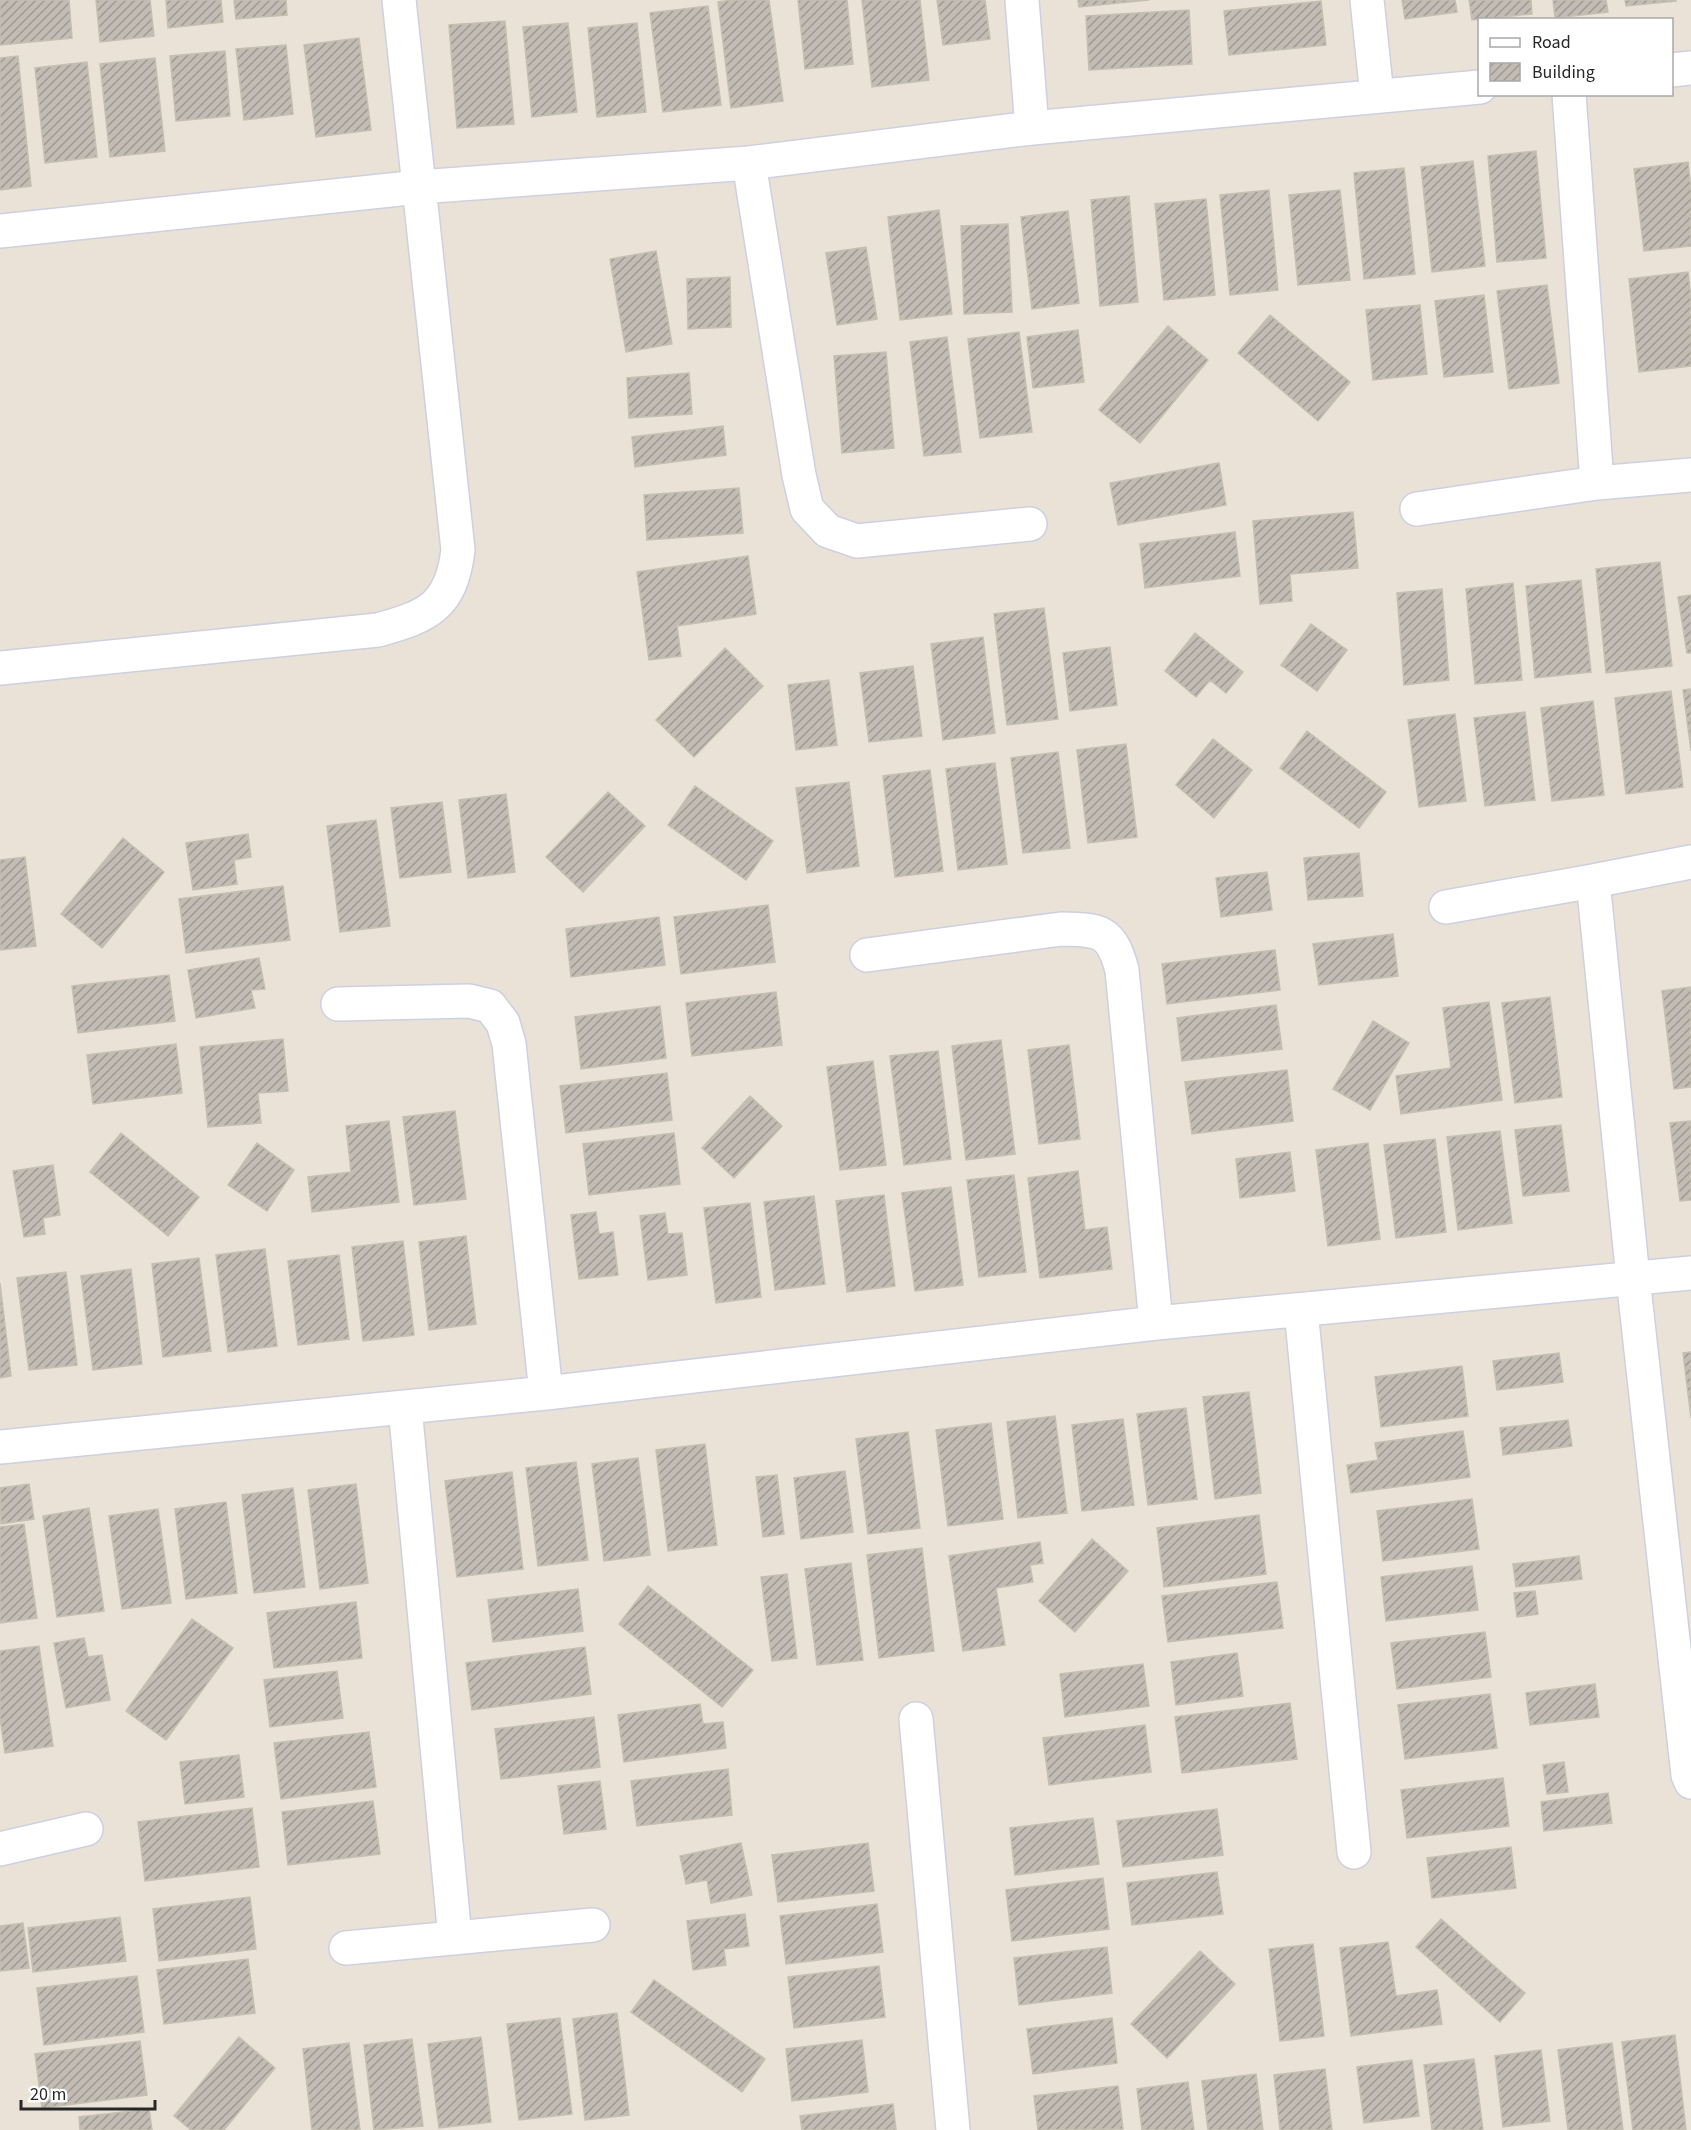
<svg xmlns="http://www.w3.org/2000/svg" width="1691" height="2130" font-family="'Source Sans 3',sans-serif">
	<defs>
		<pattern id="building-hatch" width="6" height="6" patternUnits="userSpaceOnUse" patternTransform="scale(1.5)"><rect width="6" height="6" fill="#c2bcb4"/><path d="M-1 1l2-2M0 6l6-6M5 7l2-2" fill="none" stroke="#9e9992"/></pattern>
	</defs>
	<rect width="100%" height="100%" fill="#eae2d7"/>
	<path fill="url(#building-hatch)" stroke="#c5bfb1" stroke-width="1.5" d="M 0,0 L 69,0 L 72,38 L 0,45 Z
		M 96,0 L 150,0 L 154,36 L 100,42 Z
		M 166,0 L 221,0 L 223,22 L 168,28 Z
		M 234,0 L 286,0 L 287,15 L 236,19 Z
		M 731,0 L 769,0 L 783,101 L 731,108 L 718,2 Z
		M 798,0 L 847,0 L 853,64 L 805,69 Z
		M 862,0 L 920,0 L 929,80 L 872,87 Z
		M 937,0 L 985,0 L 990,39 L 943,45 Z
		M 1078,0 L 1149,0 L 1079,7 Z
		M 1402,0 L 1455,0 L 1457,12 L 1405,19 Z
		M 1469,0 L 1531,0 L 1532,14 L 1472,20 Z
		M 1553,0 L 1606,0 L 1608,12 L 1555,18 Z
		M 1625,0 L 1676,0 L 1676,1 L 1626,6 Z
		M 1321,1 L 1326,45 L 1229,55 L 1224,11 Z
		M 708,6 L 721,105 L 663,112 L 650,13 Z
		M 1189,10 L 1192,64 L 1089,70 L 1086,16 Z
		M 505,21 L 514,124 L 457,128 L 449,25 Z
		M 568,23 L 577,112 L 532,117 L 523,27 Z
		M 637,23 L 646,112 L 597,117 L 588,28 Z
		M 359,38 L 371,130 L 316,137 L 304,45 Z
		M 286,45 L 293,114 L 244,120 L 236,49 Z
		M 225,51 L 230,116 L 176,121 L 170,56 Z
		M 18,56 L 31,186 L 0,190 L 0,58 Z
		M 155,58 L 165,151 L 110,157 L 100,64 Z
		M 87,62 L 97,157 L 45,163 L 35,68 Z
		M 1536,151 L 1546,258 L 1497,262 L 1488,156 Z
		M 1473,161 L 1485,266 L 1432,272 L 1421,167 Z
		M 1688,162 L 1691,189 L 1691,246 L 1644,251 L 1634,169 Z
		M 1404,168 L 1415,274 L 1364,279 L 1354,173 Z
		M 1269,190 L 1278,290 L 1230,295 L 1220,195 Z
		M 1340,190 L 1350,280 L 1298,285 L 1289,195 Z
		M 1129,196 L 1138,302 L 1100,306 L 1091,200 Z
		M 1206,199 L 1215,295 L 1164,300 L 1155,204 Z
		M 939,210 L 952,314 L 900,320 L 888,217 Z
		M 1068,211 L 1079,303 L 1032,309 L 1021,217 Z
		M 1008,224 L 1012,312 L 964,314 L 961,226 Z
		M 866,247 L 877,319 L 837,325 L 826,253 Z
		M 656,251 L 672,344 L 626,352 L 610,259 Z
		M 1688,272 L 1691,297 L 1691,366 L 1639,372 L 1629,279 Z
		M 730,277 L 731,327 L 688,329 L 687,279 Z
		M 1547,285 L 1559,383 L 1509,389 L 1497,291 Z
		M 1484,295 L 1493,372 L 1444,377 L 1435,301 Z
		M 1420,305 L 1427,374 L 1373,380 L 1366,310 Z
		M 1270,315 L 1350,382 L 1318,421 L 1238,353 Z
		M 1168,326 L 1208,360 L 1140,443 L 1099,410 Z
		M 1078,330 L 1084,382 L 1033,388 L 1027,337 Z
		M 1019,332 L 1032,432 L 980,438 L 968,339 Z
		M 947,337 L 961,452 L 924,456 L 910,342 Z
		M 886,352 L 894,448 L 842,453 L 834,356 Z
		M 689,373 L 692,414 L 629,418 L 627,378 Z
		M 723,426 L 726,455 L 635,467 L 632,437 Z
		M 1219,463 L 1226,505 L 1118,525 L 1110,483 Z
		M 739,488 L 743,533 L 647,540 L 644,495 Z
		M 1353,512 L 1358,568 L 1290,574 L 1292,601 L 1260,604 L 1253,521 Z
		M 1235,532 L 1240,576 L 1145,588 L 1140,544 Z
		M 748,556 L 756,614 L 677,626 L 681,656 L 649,660 L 637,572 Z
		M 1660,562 L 1672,666 L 1606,673 L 1596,569 Z
		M 1581,580 L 1591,672 L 1535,678 L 1526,586 Z
		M 1513,583 L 1522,680 L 1475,684 L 1466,589 Z
		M 1442,589 L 1449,680 L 1404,685 L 1397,593 Z
		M 1691,595 L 1691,653 L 1687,653 L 1678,597 Z
		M 1044,608 L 1058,719 L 1007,725 L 994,614 Z
		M 1311,624 L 1347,650 L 1317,691 L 1281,665 Z
		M 1195,633 L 1243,672 L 1226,693 L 1210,680 L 1196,697 L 1165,671 Z
		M 983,637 L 995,733 L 943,740 L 931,644 Z
		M 1110,647 L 1117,705 L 1070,711 L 1063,653 Z
		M 725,648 L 763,686 L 694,757 L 656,720 Z
		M 913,666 L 922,736 L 869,742 L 860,673 Z
		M 829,680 L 837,745 L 796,750 L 788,685 Z
		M 1691,689 L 1691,751 L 1683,690 Z
		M 1671,691 L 1683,787 L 1626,794 L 1615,698 Z
		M 1593,701 L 1604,795 L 1552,801 L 1541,708 Z
		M 1525,712 L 1535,800 L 1485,806 L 1474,718 Z
		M 1455,714 L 1466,801 L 1419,807 L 1408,720 Z
		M 1307,731 L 1386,792 L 1359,828 L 1280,768 Z
		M 1213,739 L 1252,770 L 1214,818 L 1176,785 Z
		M 1126,744 L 1137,837 L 1088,843 L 1077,750 Z
		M 1058,752 L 1070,848 L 1023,853 L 1011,758 Z
		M 995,763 L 1007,864 L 958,870 L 946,769 Z
		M 930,770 L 943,871 L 895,877 L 883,776 Z
		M 849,782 L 859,866 L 807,873 L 796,788 Z
		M 695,786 L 773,841 L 746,880 L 668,825 Z
		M 608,792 L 645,826 L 583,892 L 546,857 Z
		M 506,794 L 515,872 L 468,878 L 459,800 Z
		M 442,802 L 451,872 L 400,878 L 391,808 Z
		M 376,820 L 390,926 L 340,932 L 327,826 Z
		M 248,834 L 251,857 L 234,860 L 237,884 L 193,890 L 186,843 Z
		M 123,838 L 164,872 L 102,948 L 61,914 Z
		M 1359,853 L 1363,896 L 1308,900 L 1304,858 Z
		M 25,857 L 36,946 L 0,950 L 0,860 Z
		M 1267,872 L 1272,910 L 1221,917 L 1216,878 Z
		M 283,886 L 290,940 L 186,953 L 179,899 Z
		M 768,905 L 775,962 L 681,974 L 674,917 Z
		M 659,917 L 665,965 L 571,977 L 566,929 Z
		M 1393,934 L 1398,976 L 1319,985 L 1313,944 Z
		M 1275,950 L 1280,990 L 1167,1004 L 1162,964 Z
		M 259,958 L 265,989 L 251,990 L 255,1008 L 196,1018 L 188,970 Z
		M 169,975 L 175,1021 L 78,1033 L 72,986 Z
		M 1691,987 L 1691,1087 L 1674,1089 L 1662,991 Z
		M 776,992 L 782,1045 L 692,1056 L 686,1003 Z
		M 1550,997 L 1562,1097 L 1515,1103 L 1502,1003 Z
		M 1489,1002 L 1502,1100 L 1401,1114 L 1396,1076 L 1451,1068 L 1443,1008 Z
		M 1276,1005 L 1282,1049 L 1182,1061 L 1177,1018 Z
		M 660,1006 L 666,1058 L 581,1069 L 575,1017 Z
		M 1373,1021 L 1409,1043 L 1370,1110 L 1333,1089 Z
		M 283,1039 L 288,1091 L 258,1093 L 261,1123 L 208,1127 L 200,1047 Z
		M 1001,1040 L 1015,1154 L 966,1160 L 952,1046 Z
		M 176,1044 L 182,1093 L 93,1104 L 87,1055 Z
		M 1069,1045 L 1080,1139 L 1039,1144 L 1028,1050 Z
		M 938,1051 L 951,1159 L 904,1165 L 890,1056 Z
		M 873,1061 L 886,1165 L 840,1170 L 827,1067 Z
		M 1287,1070 L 1293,1121 L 1192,1134 L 1185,1082 Z
		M 667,1073 L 672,1120 L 566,1133 L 560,1086 Z
		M 750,1096 L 782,1126 L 734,1178 L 702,1148 Z
		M 455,1111 L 466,1199 L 414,1205 L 403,1117 Z
		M 389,1121 L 399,1202 L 312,1212 L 308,1177 L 351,1172 L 346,1126 Z
		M 1691,1121 L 1691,1200 L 1680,1201 L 1670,1123 Z
		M 1561,1125 L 1569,1191 L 1523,1196 L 1515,1130 Z
		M 1500,1131 L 1512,1223 L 1458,1230 L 1447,1137 Z
		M 121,1133 L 199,1197 L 168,1236 L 90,1172 Z
		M 674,1133 L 680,1184 L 589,1195 L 583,1144 Z
		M 1435,1139 L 1446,1232 L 1396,1238 L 1384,1145 Z
		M 257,1143 L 294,1170 L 267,1211 L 228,1185 Z
		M 1368,1143 L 1380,1239 L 1328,1246 L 1316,1150 Z
		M 1290,1152 L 1295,1191 L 1240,1198 L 1236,1159 Z
		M 53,1165 L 60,1215 L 43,1218 L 45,1234 L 24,1237 L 13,1171 Z
		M 1078,1171 L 1085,1230 L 1107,1227 L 1112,1269 L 1040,1278 L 1028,1178 Z
		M 1014,1175 L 1026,1272 L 979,1277 L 967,1180 Z
		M 951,1187 L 963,1285 L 915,1291 L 902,1193 Z
		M 884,1195 L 895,1286 L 847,1292 L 836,1201 Z
		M 814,1196 L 825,1284 L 775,1290 L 764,1202 Z
		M 750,1203 L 761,1297 L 716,1303 L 704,1208 Z
		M 596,1212 L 599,1234 L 613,1232 L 618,1275 L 579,1279 L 571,1215 Z
		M 665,1213 L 668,1234 L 682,1233 L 687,1275 L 648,1280 L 640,1216 Z
		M 466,1236 L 476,1324 L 429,1330 L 419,1242 Z
		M 403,1241 L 414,1335 L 363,1341 L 352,1247 Z
		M 265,1249 L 277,1346 L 228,1352 L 216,1255 Z
		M 339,1255 L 349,1339 L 298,1345 L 288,1261 Z
		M 199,1258 L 211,1351 L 163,1357 L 152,1264 Z
		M 131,1269 L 142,1364 L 93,1370 L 81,1276 Z
		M 66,1272 L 77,1365 L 29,1370 L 17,1278 Z
		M 0,1283 L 11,1376 L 0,1378 Z
		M 1691,1352 L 1691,1418 L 1683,1353 Z
		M 1559,1353 L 1563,1382 L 1497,1390 L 1493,1361 Z
		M 1462,1366 L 1468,1416 L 1381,1427 L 1375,1377 Z
		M 1249,1392 L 1261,1493 L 1215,1499 L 1203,1397 Z
		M 1186,1408 L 1197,1499 L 1148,1505 L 1137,1414 Z
		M 1055,1416 L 1067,1513 L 1018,1518 L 1007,1422 Z
		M 1123,1419 L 1134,1505 L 1082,1511 L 1072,1425 Z
		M 1568,1420 L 1572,1446 L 1503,1455 L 1500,1428 Z
		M 991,1423 L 1003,1519 L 948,1526 L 936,1430 Z
		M 1463,1431 L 1470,1477 L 1351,1493 L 1347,1465 L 1378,1460 L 1375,1443 Z
		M 908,1432 L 920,1528 L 868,1534 L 856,1439 Z
		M 705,1444 L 717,1545 L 668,1551 L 656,1450 Z
		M 638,1458 L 650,1555 L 604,1561 L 592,1464 Z
		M 576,1462 L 588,1560 L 538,1566 L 526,1468 Z
		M 845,1471 L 853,1532 L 801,1539 L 794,1478 Z
		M 512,1472 L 523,1569 L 457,1577 L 445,1481 Z
		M 777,1475 L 784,1534 L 763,1537 L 756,1477 Z
		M 29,1484 L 34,1519 L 1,1524 L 0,1488 Z
		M 356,1484 L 368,1583 L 320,1589 L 308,1490 Z
		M 293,1488 L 305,1587 L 254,1593 L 242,1495 Z
		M 1472,1499 L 1479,1549 L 1383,1561 L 1377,1511 Z
		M 226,1502 L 237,1593 L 186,1599 L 175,1509 Z
		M 89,1508 L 104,1611 L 57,1617 L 43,1516 Z
		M 158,1509 L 171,1603 L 122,1609 L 109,1516 Z
		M 1259,1515 L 1266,1574 L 1164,1587 L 1157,1528 Z
		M 24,1524 L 37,1618 L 0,1623 L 0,1527 Z
		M 1092,1539 L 1128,1571 L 1075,1632 L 1039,1601 Z
		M 1040,1542 L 1043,1563 L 1030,1565 L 1033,1582 L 996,1588 L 1005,1645 L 963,1651 L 949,1556 Z
		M 922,1548 L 934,1651 L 879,1658 L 867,1555 Z
		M 1579,1556 L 1582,1579 L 1516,1587 L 1513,1564 Z
		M 851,1563 L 863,1660 L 817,1665 L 805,1569 Z
		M 1472,1566 L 1478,1610 L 1386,1621 L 1381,1577 Z
		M 787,1574 L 797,1658 L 772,1661 L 761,1577 Z
		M 1277,1582 L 1283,1628 L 1168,1642 L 1162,1596 Z
		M 648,1586 L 753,1670 L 722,1707 L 619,1624 Z
		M 578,1589 L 583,1631 L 493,1642 L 488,1600 Z
		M 1535,1591 L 1538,1614 L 1517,1617 L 1514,1593 Z
		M 356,1602 L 362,1658 L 274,1668 L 267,1613 Z
		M 192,1619 L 233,1648 L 166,1740 L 126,1711 Z
		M 1485,1632 L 1491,1677 L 1397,1689 L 1391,1643 Z
		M 84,1638 L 88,1657 L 102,1655 L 110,1700 L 66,1708 L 54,1643 Z
		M 39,1646 L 53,1746 L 5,1753 L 0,1718 L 0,1651 Z
		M 585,1647 L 591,1694 L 472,1710 L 466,1663 Z
		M 1237,1653 L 1243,1696 L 1176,1705 L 1171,1662 Z
		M 1143,1664 L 1149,1706 L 1065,1717 L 1060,1674 Z
		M 337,1671 L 343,1718 L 270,1727 L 264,1680 Z
		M 1595,1684 L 1599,1717 L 1530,1725 L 1526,1693 Z
		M 1490,1694 L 1497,1748 L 1405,1759 L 1398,1705 Z
		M 1290,1703 L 1297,1759 L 1182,1773 L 1175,1717 Z
		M 700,1704 L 703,1724 L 723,1722 L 726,1748 L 624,1762 L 618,1715 Z
		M 594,1717 L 600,1767 L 501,1779 L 495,1729 Z
		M 1145,1725 L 1151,1772 L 1049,1785 L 1043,1738 Z
		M 369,1732 L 376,1787 L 281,1799 L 274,1743 Z
		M 239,1755 L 244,1797 L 185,1804 L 180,1762 Z
		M 1564,1762 L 1568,1792 L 1547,1794 L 1543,1765 Z
		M 728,1769 L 732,1815 L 637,1826 L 631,1781 Z
		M 1503,1778 L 1509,1826 L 1407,1838 L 1401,1790 Z
		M 600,1781 L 606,1829 L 564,1834 L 558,1786 Z
		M 1608,1793 L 1612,1823 L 1544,1831 L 1541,1802 Z
		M 373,1801 L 380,1854 L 288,1865 L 282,1812 Z
		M 252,1808 L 259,1867 L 145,1881 L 138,1822 Z
		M 1217,1809 L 1223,1855 L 1123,1867 L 1117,1821 Z
		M 1093,1818 L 1099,1864 L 1015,1875 L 1010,1828 Z
		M 741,1843 L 752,1895 L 711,1903 L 707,1880 L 686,1884 L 680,1856 Z
		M 868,1843 L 874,1891 L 778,1902 L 772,1855 Z
		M 1511,1847 L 1516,1888 L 1432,1898 L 1427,1858 Z
		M 1217,1872 L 1223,1914 L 1132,1925 L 1127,1883 Z
		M 1103,1878 L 1109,1929 L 1012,1941 L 1006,1890 Z
		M 250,1897 L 256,1949 L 159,1961 L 153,1909 Z
		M 877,1904 L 883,1952 L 786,1964 L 780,1916 Z
		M 745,1914 L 749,1946 L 724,1949 L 726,1965 L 693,1970 L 687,1921 Z
		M 120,1917 L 126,1961 L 33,1972 L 28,1928 Z
		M 1441,1919 L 1525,1993 L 1500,2022 L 1416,1947 Z
		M 23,1923 L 29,1968 L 0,1971 L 0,1926 Z
		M 1388,1942 L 1396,1996 L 1437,1990 L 1442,2024 L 1351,2036 L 1340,1948 Z
		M 1313,1944 L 1324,2036 L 1280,2041 L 1269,1949 Z
		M 1107,1947 L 1112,1993 L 1019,2005 L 1014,1958 Z
		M 1200,1951 L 1235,1984 L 1167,2058 L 1131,2024 Z
		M 248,1959 L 255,2013 L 164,2024 L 157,1970 Z
		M 879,1966 L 885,2017 L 794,2028 L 788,1977 Z
		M 137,1976 L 144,2032 L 44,2045 L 37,1988 Z
		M 654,1980 L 765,2059 L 742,2092 L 631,2012 Z
		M 617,2013 L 629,2115 L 585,2120 L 573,2019 Z
		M 560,2018 L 572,2114 L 519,2120 L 507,2024 Z
		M 1112,2018 L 1117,2063 L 1033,2074 L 1027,2029 Z
		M 1675,2035 L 1686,2130 L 1633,2130 L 1622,2042 Z
		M 239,2037 L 275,2068 L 224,2130 L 191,2130 L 174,2116 Z
		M 481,2037 L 491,2122 L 439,2128 L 428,2044 Z
		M 412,2039 L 423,2126 L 374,2130 L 364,2045 Z
		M 862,2040 L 868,2092 L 792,2101 L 786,2049 Z
		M 140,2041 L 147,2095 L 42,2108 L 35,2054 Z
		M 349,2043 L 360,2130 L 312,2130 L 303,2049 Z
		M 1612,2043 L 1623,2130 L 1568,2130 L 1558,2050 Z
		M 1541,2050 L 1550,2121 L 1503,2127 L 1495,2056 Z
		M 1474,2059 L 1483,2130 L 1432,2130 L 1424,2065 Z
		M 1412,2060 L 1419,2116 L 1364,2123 L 1357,2067 Z
		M 1325,2069 L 1332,2130 L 1280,2130 L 1274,2075 Z
		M 1256,2074 L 1263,2130 L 1208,2130 L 1202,2081 Z
		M 1188,2082 L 1194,2130 L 1142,2130 L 1137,2089 Z
		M 1118,2086 L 1123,2129 L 1038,2130 L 1034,2096 Z
		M 893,2104 L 896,2130 L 802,2130 L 800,2116 Z
		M 149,2109 L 152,2130 L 80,2130 L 79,2117 Z"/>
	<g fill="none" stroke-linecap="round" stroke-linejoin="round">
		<g stroke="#cdd0e1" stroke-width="36">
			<path id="minor" d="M 1022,0 L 1032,128
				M 1367,0 L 1377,96
				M 1672,70 L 1691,68
				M 1569,94 L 1597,483
				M 749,163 L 799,475 L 807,509 L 828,531 L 857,541 L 1030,524
				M 0,231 L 419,187 L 749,163 L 1032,128 L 1480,87
				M 1417,509 L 1597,483 L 1691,475
				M 0,668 L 378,630 C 428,616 451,607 458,550 L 399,0
				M 1593,881 L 1691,862
				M 1446,907 L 1593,881 L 1633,1278 L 1688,1775 L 1691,1782
				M 867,955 L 1061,929 C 1101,930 1111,930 1122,970 L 1156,1323
				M 338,1004 L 469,1001 L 490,1006 L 503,1023 L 509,1044 L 546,1393
				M 1301,1310 L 1354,1852
				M 405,1407 L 455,1938
				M 0,1447 L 546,1393 L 1156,1323 L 1691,1273
				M 916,1719 L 953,2130
				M 0,1849 L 86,1829
				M 346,1948 L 593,1925"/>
		</g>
		<use href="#minor" stroke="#fff" stroke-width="33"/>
	</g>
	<rect x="1478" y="18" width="195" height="78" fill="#ffffff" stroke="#a9a9a9" stroke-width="1.5"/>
	<rect x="1490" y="38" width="30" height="9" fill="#ffffff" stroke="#a9a9a9" stroke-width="1.5"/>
	<text x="1532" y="48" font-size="18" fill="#272727">Road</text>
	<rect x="1490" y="63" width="30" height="18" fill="url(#building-hatch)" stroke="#a9a9a9" stroke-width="1.5"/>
	<text x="1532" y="78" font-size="18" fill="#272727">Building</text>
	<path d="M21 2100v9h134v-9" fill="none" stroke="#272727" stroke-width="3"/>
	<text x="30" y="2100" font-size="18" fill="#272727" stroke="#ffffff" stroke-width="4.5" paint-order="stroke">20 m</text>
</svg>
